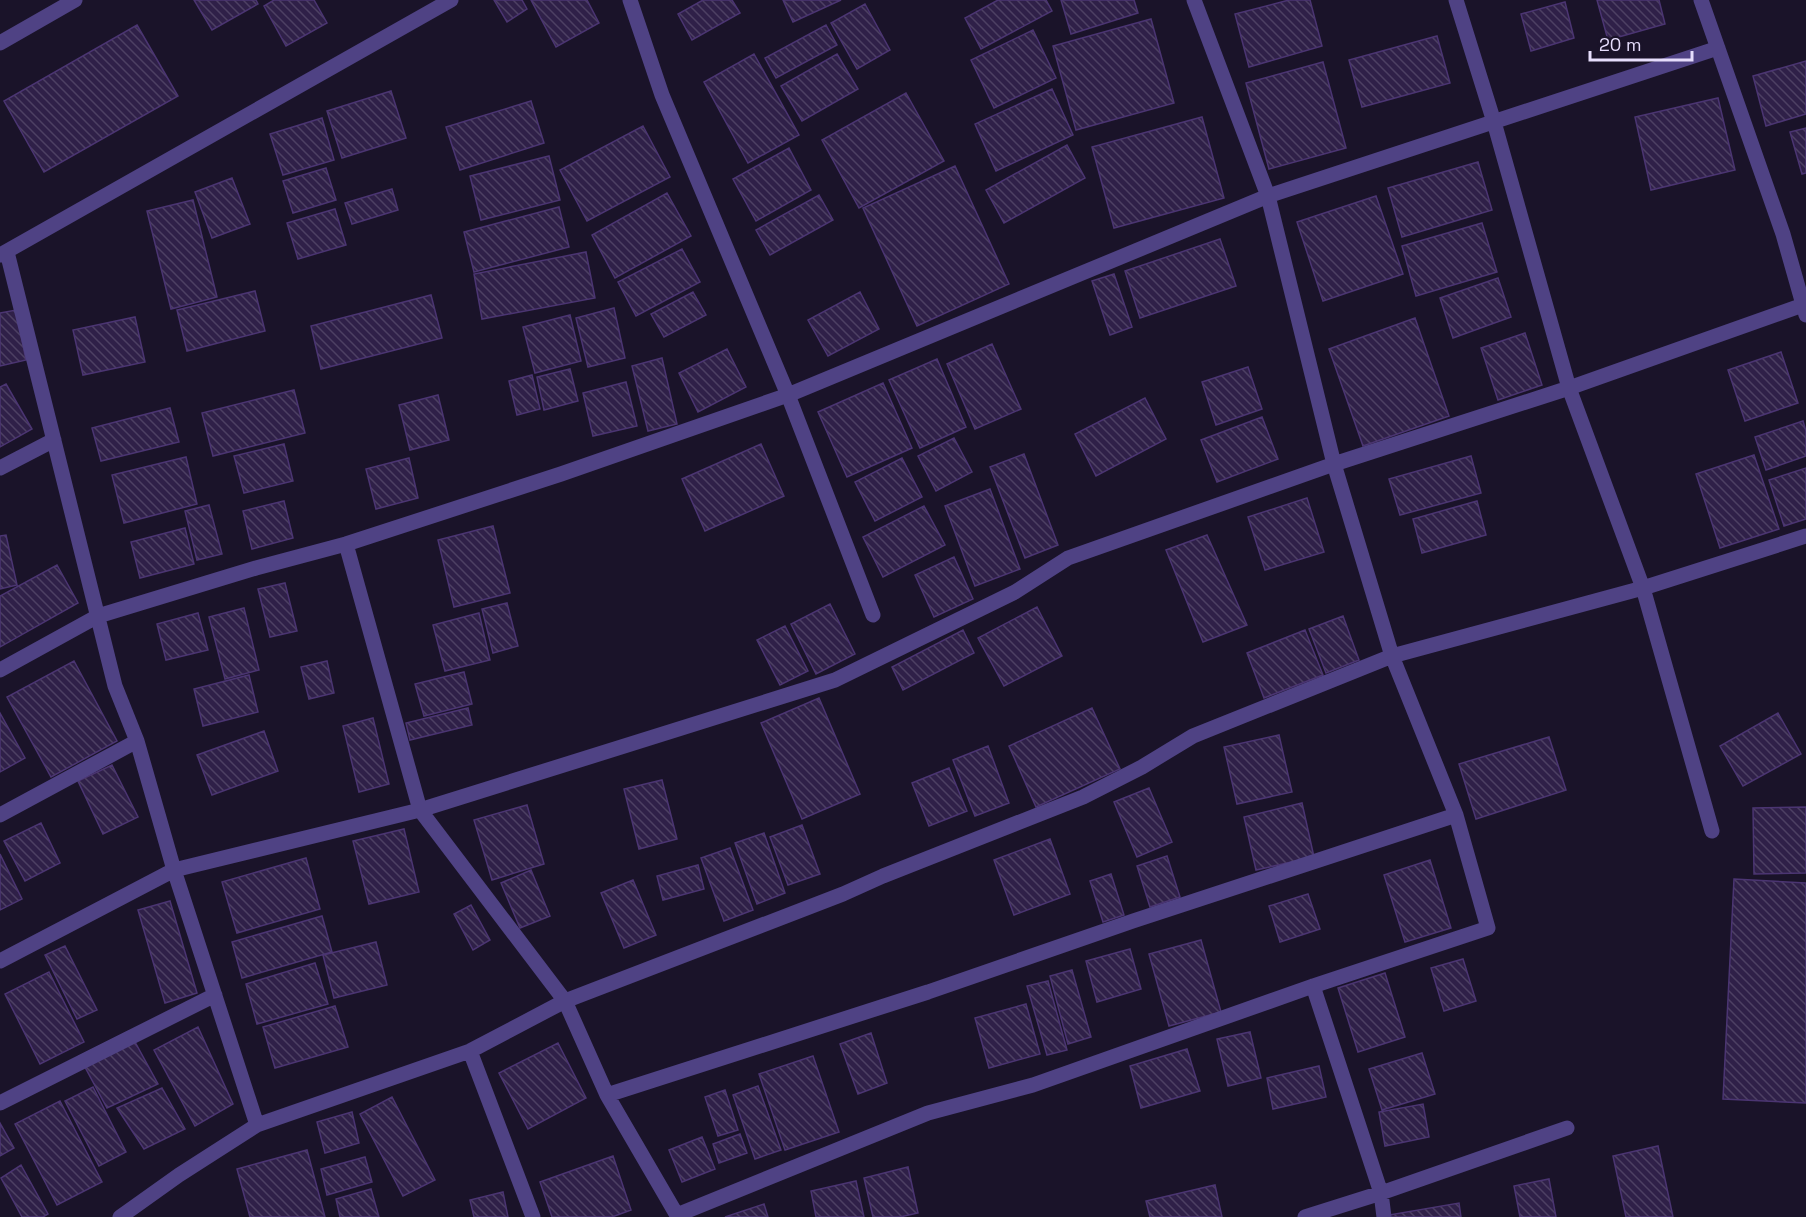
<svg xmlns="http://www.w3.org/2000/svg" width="1806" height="1217" font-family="'Space Grotesk',sans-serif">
	<defs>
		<pattern id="building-back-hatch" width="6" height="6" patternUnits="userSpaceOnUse" patternTransform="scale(1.5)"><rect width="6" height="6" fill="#2f2048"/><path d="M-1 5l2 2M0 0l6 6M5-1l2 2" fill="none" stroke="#4d4063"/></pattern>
	</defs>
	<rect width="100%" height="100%" fill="#1a1329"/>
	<path fill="url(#building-back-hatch)" stroke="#4b3572" stroke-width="1.5" d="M 194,0 L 256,0 L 258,4 L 212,30 Z
		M 274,0 L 314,0 L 327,23 L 286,46 L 264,6 Z
		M 494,0 L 522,0 L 527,9 L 507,22 Z
		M 531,0 L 587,0 L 599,23 L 556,47 Z
		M 703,0 L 732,0 L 740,13 L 692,40 L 678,14 Z
		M 783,0 L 841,0 L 793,22 Z
		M 998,0 L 1046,0 L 1052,11 L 981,49 L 965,18 Z
		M 1061,0 L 1134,0 L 1138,13 L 1071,34 Z
		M 1289,0 L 1310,0 L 1322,46 L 1249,67 L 1235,14 Z
		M 1597,0 L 1659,0 L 1665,24 L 1608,40 Z
		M 1565,2 L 1574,38 L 1531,51 L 1521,14 Z
		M 865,4 L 890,50 L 857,69 L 831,23 Z
		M 1151,19 L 1174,103 L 1076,130 L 1053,46 Z
		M 137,25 L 178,96 L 44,172 L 4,101 Z
		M 826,25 L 837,45 L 776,78 L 765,58 Z
		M 1033,30 L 1056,78 L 994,108 L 971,60 Z
		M 1437,36 L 1450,83 L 1362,107 L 1349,60 Z
		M 754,54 L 799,135 L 748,163 L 704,82 Z
		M 837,54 L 858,89 L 802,121 L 781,86 Z
		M 1806,61 L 1806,114 L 1766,126 L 1753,76 Z
		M 1323,62 L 1346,148 L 1269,169 L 1246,83 Z
		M 1052,89 L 1073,135 L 996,171 L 975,124 Z
		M 391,91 L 406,138 L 342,158 L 327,111 Z
		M 906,93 L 944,161 L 859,208 L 822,140 Z
		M 1718,98 L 1735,170 L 1651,190 L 1635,117 Z
		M 531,101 L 544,143 L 460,170 L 446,127 Z
		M 1202,117 L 1224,198 L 1114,228 L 1092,147 Z
		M 322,118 L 334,160 L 283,175 L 270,134 Z
		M 643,126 L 670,177 L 587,221 L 560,170 Z
		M 1806,128 L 1806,173 L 1802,174 L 1790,132 Z
		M 1067,145 L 1085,178 L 1004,223 L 986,190 Z
		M 789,148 L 811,190 L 756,221 L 733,179 Z
		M 549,156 L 560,200 L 481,220 L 470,176 Z
		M 1478,162 L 1492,210 L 1402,237 L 1388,188 Z
		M 955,166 L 1009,284 L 917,326 L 863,208 Z
		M 326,168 L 336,200 L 293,213 L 283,181 Z
		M 232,178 L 250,224 L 212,238 L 195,192 Z
		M 392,189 L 398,210 L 352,224 L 345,203 Z
		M 667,193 L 691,236 L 615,278 L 592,235 Z
		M 819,195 L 833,220 L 770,255 L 756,230 Z
		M 1376,196 L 1403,274 L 1323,301 L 1297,222 Z
		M 193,200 L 217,297 L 171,309 L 147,211 Z
		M 559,207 L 569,247 L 474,272 L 464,232 Z
		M 335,209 L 346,245 L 298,259 L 287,223 Z
		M 1482,223 L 1497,272 L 1416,296 L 1402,246 Z
		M 1220,239 L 1236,286 L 1140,318 L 1125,271 Z
		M 682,249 L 700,282 L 636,316 L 618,282 Z
		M 586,252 L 595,298 L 482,319 L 474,274 Z
		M 1114,274 L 1132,327 L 1110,335 L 1092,281 Z
		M 1498,278 L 1511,317 L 1453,338 L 1440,298 Z
		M 255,291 L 265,331 L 187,351 L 177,310 Z
		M 693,292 L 706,315 L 664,337 L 651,314 Z
		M 860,292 L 879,329 L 828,356 L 808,320 Z
		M 431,295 L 442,338 L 321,369 L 311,326 Z
		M 614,308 L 625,358 L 588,367 L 576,318 Z
		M 16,310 L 26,360 L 0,366 L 0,313 Z
		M 570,315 L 581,361 L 535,373 L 523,327 Z
		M 135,317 L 145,362 L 83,375 L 73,330 Z
		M 1415,318 L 1449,416 L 1363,446 L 1329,349 Z
		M 1525,333 L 1542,385 L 1498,400 L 1481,348 Z
		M 992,344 L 1021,409 L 975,429 L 947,364 Z
		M 727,349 L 746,387 L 698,412 L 679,373 Z
		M 1781,352 L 1798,403 L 1745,421 L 1728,370 Z
		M 662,358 L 677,424 L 648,431 L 632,366 Z
		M 937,359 L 966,427 L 920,448 L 889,380 Z
		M 1248,367 L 1262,409 L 1216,425 L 1202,382 Z
		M 570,369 L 578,401 L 544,410 L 537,377 Z
		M 532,375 L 540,409 L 517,415 L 509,381 Z
		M 626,382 L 637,426 L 593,436 L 583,393 Z
		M 883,383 L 912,448 L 847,477 L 818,412 Z
		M 6,384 L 32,429 L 0,447 L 0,387 Z
		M 294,390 L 305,433 L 213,456 L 202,413 Z
		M 438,395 L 449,440 L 410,450 L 399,405 Z
		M 1145,398 L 1166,439 L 1096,476 L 1075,434 Z
		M 170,408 L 179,442 L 101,461 L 92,428 Z
		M 1262,417 L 1278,459 L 1217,482 L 1201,440 Z
		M 1803,421 L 1806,431 L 1806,456 L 1766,470 L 1755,437 Z
		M 954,438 L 972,472 L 936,491 L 918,456 Z
		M 284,444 L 293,481 L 244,493 L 234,456 Z
		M 761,444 L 784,496 L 705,531 L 682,479 Z
		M 1024,454 L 1058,545 L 1025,558 L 990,467 Z
		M 1754,455 L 1779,529 L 1720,548 L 1696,474 Z
		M 1471,456 L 1481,493 L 1400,515 L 1389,479 Z
		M 186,457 L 197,504 L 124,523 L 112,475 Z
		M 409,458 L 418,498 L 376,509 L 366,469 Z
		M 902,458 L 922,497 L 875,521 L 855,482 Z
		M 1806,468 L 1806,519 L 1784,526 L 1769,480 Z
		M 990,489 L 1020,569 L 975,586 L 945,506 Z
		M 1307,498 L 1324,552 L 1265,570 L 1248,517 Z
		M 284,501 L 293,538 L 252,549 L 243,511 Z
		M 1477,501 L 1486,535 L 1422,553 L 1413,519 Z
		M 209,505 L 222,554 L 197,560 L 185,511 Z
		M 924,506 L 945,545 L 883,577 L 863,537 Z
		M 493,526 L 510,593 L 454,607 L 438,540 Z
		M 185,528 L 194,564 L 140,578 L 131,542 Z
		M 6,535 L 17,585 L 0,589 L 0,536 Z
		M 1207,535 L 1247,625 L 1203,642 L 1166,550 Z
		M 954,557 L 973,599 L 934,617 L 915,575 Z
		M 57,565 L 78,603 L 0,647 L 0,596 Z
		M 285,583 L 297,631 L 270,637 L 258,589 Z
		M 507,603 L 518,646 L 493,653 L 482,609 Z
		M 830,604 L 855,654 L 816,674 L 791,624 Z
		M 1037,607 L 1062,656 L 1004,686 L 978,638 Z
		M 244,608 L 259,670 L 225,679 L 209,617 Z
		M 198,613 L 208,650 L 166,660 L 157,624 Z
		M 479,613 L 490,660 L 445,671 L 433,625 Z
		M 1343,616 L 1359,660 L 1326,673 L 1309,629 Z
		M 785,626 L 808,671 L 780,685 L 757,640 Z
		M 963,630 L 974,653 L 903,690 L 892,667 Z
		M 1305,630 L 1323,675 L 1264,698 L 1247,653 Z
		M 74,661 L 117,741 L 51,777 L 7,697 Z
		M 327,661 L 334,693 L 309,699 L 301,667 Z
		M 464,672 L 472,704 L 424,716 L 415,684 Z
		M 249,675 L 258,712 L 203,726 L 194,689 Z
		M 819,698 L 860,794 L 802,819 L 761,723 Z
		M 468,708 L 472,725 L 410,740 L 406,723 Z
		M 1092,708 L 1120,769 L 1036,807 L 1009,746 Z
		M 0,713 L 25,758 L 0,772 Z
		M 1778,713 L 1801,754 L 1743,786 L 1720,746 Z
		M 373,718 L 389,784 L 359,792 L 343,726 Z
		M 264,731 L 278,771 L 212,795 L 197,755 Z
		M 1279,735 L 1292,792 L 1237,804 L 1224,747 Z
		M 1549,737 L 1566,790 L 1476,819 L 1459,764 Z
		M 988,746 L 1009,803 L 975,816 L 953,760 Z
		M 112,765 L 138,817 L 103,834 L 78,781 Z
		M 949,768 L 967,811 L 929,826 L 912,783 Z
		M 662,780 L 677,839 L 639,849 L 624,789 Z
		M 1149,788 L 1172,842 L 1137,857 L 1114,802 Z
		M 1302,803 L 1314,857 L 1256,870 L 1244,817 Z
		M 527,805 L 544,864 L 492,880 L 474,820 Z
		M 1806,807 L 1806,873 L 1754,874 L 1753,808 Z
		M 41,823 L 60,863 L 25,881 L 4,841 Z
		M 802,825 L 820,874 L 788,885 L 770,837 Z
		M 404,829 L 419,892 L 369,904 L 353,841 Z
		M 764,833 L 785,893 L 757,904 L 735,843 Z
		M 1050,839 L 1070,894 L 1014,915 L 994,860 Z
		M 730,848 L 753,910 L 724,921 L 701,858 Z
		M 0,854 L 22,899 L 0,910 Z
		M 1167,856 L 1180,897 L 1150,907 L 1137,866 Z
		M 306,858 L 320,909 L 237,933 L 222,882 Z
		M 1430,860 L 1451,928 L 1405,942 L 1384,875 Z
		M 698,865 L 704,889 L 663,900 L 657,876 Z
		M 531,870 L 550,916 L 520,928 L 501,883 Z
		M 1111,874 L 1124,915 L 1103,922 L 1090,881 Z
		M 1734,879 L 1806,883 L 1806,1103 L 1723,1099 Z
		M 633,880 L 656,935 L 624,948 L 601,893 Z
		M 1308,894 L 1320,929 L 1280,942 L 1269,906 Z
		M 170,901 L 197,993 L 165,1003 L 138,910 Z
		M 471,905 L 490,940 L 473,950 L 454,914 Z
		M 322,916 L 332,952 L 242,978 L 232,942 Z
		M 1201,940 L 1221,1012 L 1169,1026 L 1149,954 Z
		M 376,942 L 387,985 L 334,998 L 323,955 Z
		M 65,946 L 97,1010 L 77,1019 L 45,955 Z
		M 1130,949 L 1141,989 L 1097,1002 L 1086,961 Z
		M 1463,959 L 1476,1001 L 1444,1011 L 1431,968 Z
		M 315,963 L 328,1004 L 257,1024 L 246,984 Z
		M 1072,970 L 1091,1037 L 1068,1044 L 1050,976 Z
		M 49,972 L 84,1042 L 40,1064 L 5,994 Z
		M 1385,973 L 1405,1037 L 1358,1052 L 1338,988 Z
		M 1048,981 L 1067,1050 L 1047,1055 L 1027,986 Z
		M 1026,1004 L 1040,1054 L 989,1068 L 975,1018 Z
		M 335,1006 L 348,1047 L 275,1068 L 263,1027 Z
		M 198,1027 L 233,1104 L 195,1126 L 154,1050 Z
		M 129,1031 L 158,1084 L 107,1108 L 79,1056 Z
		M 1250,1032 L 1261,1078 L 1228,1086 L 1217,1039 Z
		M 871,1033 L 887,1083 L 858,1094 L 840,1044 Z
		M 558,1043 L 586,1098 L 528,1129 L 499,1073 Z
		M 1187,1049 L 1200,1091 L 1141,1108 L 1130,1066 Z
		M 1422,1053 L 1435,1094 L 1382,1110 L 1369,1069 Z
		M 813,1056 L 839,1132 L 785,1150 L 759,1074 Z
		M 1319,1066 L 1326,1097 L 1273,1109 L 1267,1078 Z
		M 758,1086 L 781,1150 L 755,1159 L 733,1095 Z
		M 93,1087 L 126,1152 L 99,1166 L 65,1101 Z
		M 162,1088 L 185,1129 L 144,1149 L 117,1108 Z
		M 725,1090 L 738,1130 L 718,1136 L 705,1097 Z
		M 392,1097 L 435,1180 L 403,1196 L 360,1114 Z
		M 60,1101 L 102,1182 L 57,1205 L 15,1124 Z
		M 1423,1104 L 1429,1137 L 1385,1146 L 1379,1112 Z
		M 352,1112 L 359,1143 L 325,1153 L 317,1122 Z
		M 0,1123 L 14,1148 L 0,1156 Z
		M 740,1134 L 747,1153 L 719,1163 L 713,1144 Z
		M 702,1137 L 715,1169 L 682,1182 L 669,1150 Z
		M 1658,1146 L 1673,1217 L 1626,1217 L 1613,1156 Z
		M 307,1150 L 325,1217 L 250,1217 L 237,1169 Z
		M 613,1156 L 631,1210 L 612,1217 L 552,1217 L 540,1182 Z
		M 365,1157 L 372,1182 L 327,1195 L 321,1169 Z
		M 21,1165 L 48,1214 L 43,1217 L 22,1217 L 1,1178 Z
		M 908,1167 L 918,1213 L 900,1217 L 873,1217 L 864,1178 Z
		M 1549,1179 L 1556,1217 L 1520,1217 L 1514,1186 Z
		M 856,1181 L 864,1217 L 816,1217 L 811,1191 Z
		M 1215,1185 L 1222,1217 L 1150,1217 L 1146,1201 Z
		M 371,1189 L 379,1217 L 340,1217 L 336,1199 Z
		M 503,1192 L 508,1217 L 474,1217 L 470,1200 Z
		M 1459,1203 L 1461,1217 L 1390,1217 L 1389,1215 Z
		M 764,1204 L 768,1217 L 725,1217 Z"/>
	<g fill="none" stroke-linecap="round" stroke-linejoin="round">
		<path stroke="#4f4284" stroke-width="15" d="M 630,0 L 662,95 L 788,395 L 873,615
			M 1456,0 L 1494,122 L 1569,388 L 1643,588 L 1712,831
			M 1701,0 L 1783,234 L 1806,315
			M 0,43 L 75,0
			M 7,252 L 115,686 L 137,741 L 174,870 L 257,1125 L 470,1051 L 565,1001 L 607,1095 L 678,1217
			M 0,255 L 451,0
			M 0,468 L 54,440
			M 346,544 L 420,810 L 565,1001 L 843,894 L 883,876 L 1083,797 L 1142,767 L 1193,736 L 1392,656 L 1643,588 L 1806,536
			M 0,670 L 98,616 L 256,568 L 346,544 L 561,474 L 788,395 L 1268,196 L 1718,48
			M 0,815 L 137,741
			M 0,961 L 174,870 L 420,810 L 835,680 L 1015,592 L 1068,558 L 1334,464 L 1569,388 L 1803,305
			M 1313,986 L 1381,1193 L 1384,1217
			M 470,1051 L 533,1217
			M 607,1095 L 928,992 L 1133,921 L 1456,815
			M 0,1103 L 215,995
			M 677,1215 L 928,1113 L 1033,1085 L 1313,986 L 1488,928 L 1456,815 L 1392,656 L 1334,464 L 1268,196 L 1194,0
			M 120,1217 L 179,1175 L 257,1125
			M 1305,1217 L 1381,1193 L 1567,1128"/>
	</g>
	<path d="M1590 51v9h102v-9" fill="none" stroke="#e6ddfc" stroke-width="3"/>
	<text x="1599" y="51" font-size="18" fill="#e6ddfc" stroke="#1a1329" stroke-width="4.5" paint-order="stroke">20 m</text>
</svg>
